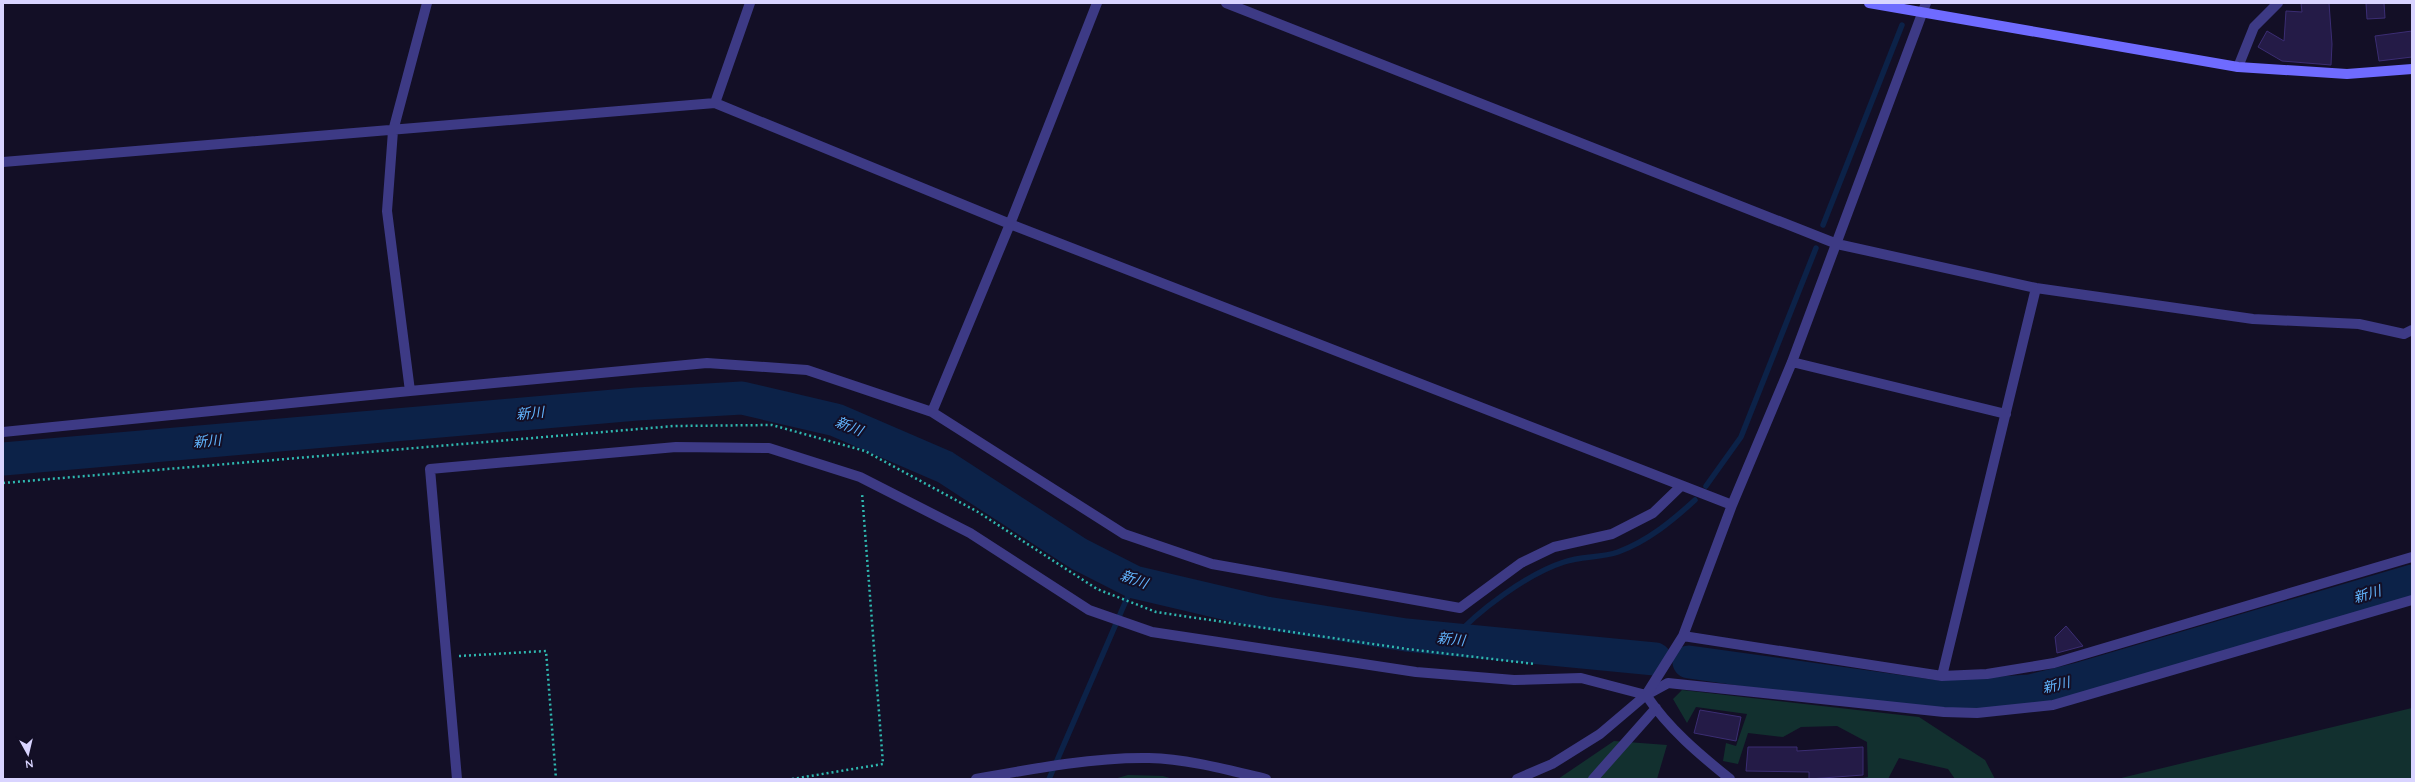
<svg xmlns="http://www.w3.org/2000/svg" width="2415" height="782" font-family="Quicksand,'Noto Sans JP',sans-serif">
	<rect width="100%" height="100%" fill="#130f26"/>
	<path fill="#12302f" d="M 1682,690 L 1919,717 L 1985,760 L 1995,779 L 1955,779 L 1948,769 L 1899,758 L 1888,779 L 1858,779 L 1868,777 L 1867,742 L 1837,726 L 1801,727 L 1783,737 L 1748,733 L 1738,764 L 1723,761 L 1726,743 L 1736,746 L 1747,714 L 1696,707 L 1687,723 L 1673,699 Z
		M 2412,708 L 2412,779 L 2117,779 Z
		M 1614,741 L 1667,745 L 1657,779 L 1558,779 Z
		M 1128,775 L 1163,776 L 1173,779 L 1114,779 Z"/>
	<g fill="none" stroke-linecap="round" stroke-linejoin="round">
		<path stroke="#0c2248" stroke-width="5.5" d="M 1823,225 L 1902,25
			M 1706,486 L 1741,437 L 1816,248
			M 1452,640 C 1477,611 1527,574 1564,562 C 1581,556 1601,558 1618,552 C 1648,541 1672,521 1695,500
			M 1049,779 L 1134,582"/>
		<path stroke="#0c2248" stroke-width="33" d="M 3,459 L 637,404 L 742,398 L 836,420 L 945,467 L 1079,554 L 1134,582 L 1266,613 L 1406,635 L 1655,659
			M 1689,662 L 1939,697 L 2030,691 L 2079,679 L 2412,581"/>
	</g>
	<path fill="#241b47" stroke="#3b2d73" d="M 2301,3 L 2329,3 L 2332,44 L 2331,65 L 2282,61 L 2258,47 L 2267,31 L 2284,41 L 2286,11 L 2302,12 Z
		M 2366,3 L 2384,3 L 2385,18 L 2367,19 Z
		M 2412,31 L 2412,57 L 2379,61 L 2375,36 Z
		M 2066,626 L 2083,646 L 2057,653 L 2055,637 Z
		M 1700,710 L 1741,717 L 1736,741 L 1694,733 Z
		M 1748,747 L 1797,747 L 1797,751 L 1863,747 L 1863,775 L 1809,779 L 1809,772 L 1746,771 Z"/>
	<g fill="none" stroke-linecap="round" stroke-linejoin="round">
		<path stroke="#2fb8b0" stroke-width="2.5" stroke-dasharray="2 3" stroke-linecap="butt" d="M 3,483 L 674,426 L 772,425 L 865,451 L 978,512 L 1097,589 L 1156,612 L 1407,649 L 1535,664
			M 459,656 L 546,651 L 556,779
			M 792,779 L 883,764 L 862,493"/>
		<path stroke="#3d3a85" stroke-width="10" d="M 1646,695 L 1668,683 L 1944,712 L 1977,713 L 2053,705 L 2412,600"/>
		<path stroke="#3d3a85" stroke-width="10" d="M 1226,3 L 1837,244 L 2036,288 L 2253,319 L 2359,324 L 2404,334 L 2412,330
			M 2238,67 L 2254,27 L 2278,3
			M 715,103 L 750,3
			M 3,162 L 715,103 L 1010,224 L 1732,505
			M 1792,362 L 2006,414
			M 410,391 L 387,211 L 393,131 L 427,3
			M 932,412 L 1010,224 L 1097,3
			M 3,432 L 410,391 L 707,363 L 807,370 L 932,412 L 1124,534 L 1212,564 L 1460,608 L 1521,563 L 1554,547 L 1612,534 L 1653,513 L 1681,486
			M 1683,636 L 1942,676 L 1987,674 L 2054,663 L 2412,557
			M 1942,676 L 2036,288
			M 457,779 L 430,469 L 676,447 L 769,448 L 860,477 L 970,533 L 1089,610 L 1152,632 L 1416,672 L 1514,680 L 1581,678 L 1646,695 C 1669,729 1699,754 1730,779
			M 976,779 C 1031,769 1093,757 1149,758 C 1189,759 1228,770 1266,779
			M 1517,779 L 1552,764 L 1600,734 L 1646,695 L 1683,636 L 1732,505 L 1792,362 L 1926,3
			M 1593,779 L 1656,708"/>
		<path stroke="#6f6bff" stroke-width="10" d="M 1869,3 L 2238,67 L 2347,74 L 2412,69"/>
	</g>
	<g text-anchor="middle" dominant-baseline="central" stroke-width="4" stroke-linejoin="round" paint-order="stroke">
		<g font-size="14" font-style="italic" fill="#62b6ff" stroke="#130f26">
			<text transform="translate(530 413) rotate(-5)">新川</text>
			<text transform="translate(849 426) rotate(22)">新川</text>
			<text transform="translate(207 441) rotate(-5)">新川</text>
			<text transform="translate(1134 579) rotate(20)">新川</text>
			<text transform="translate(2367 594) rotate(-16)">新川</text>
			<text transform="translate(1451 639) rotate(6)">新川</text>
			<text transform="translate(2056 685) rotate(-13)">新川</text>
		</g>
	</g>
	<rect width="2415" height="782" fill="none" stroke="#d9d4ff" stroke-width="8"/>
	<g transform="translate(28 754) rotate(172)" stroke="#130f26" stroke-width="3" paint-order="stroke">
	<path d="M0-3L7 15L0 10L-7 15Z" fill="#d9d4ff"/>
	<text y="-6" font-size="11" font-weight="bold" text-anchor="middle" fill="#d9d4ff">N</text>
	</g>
</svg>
